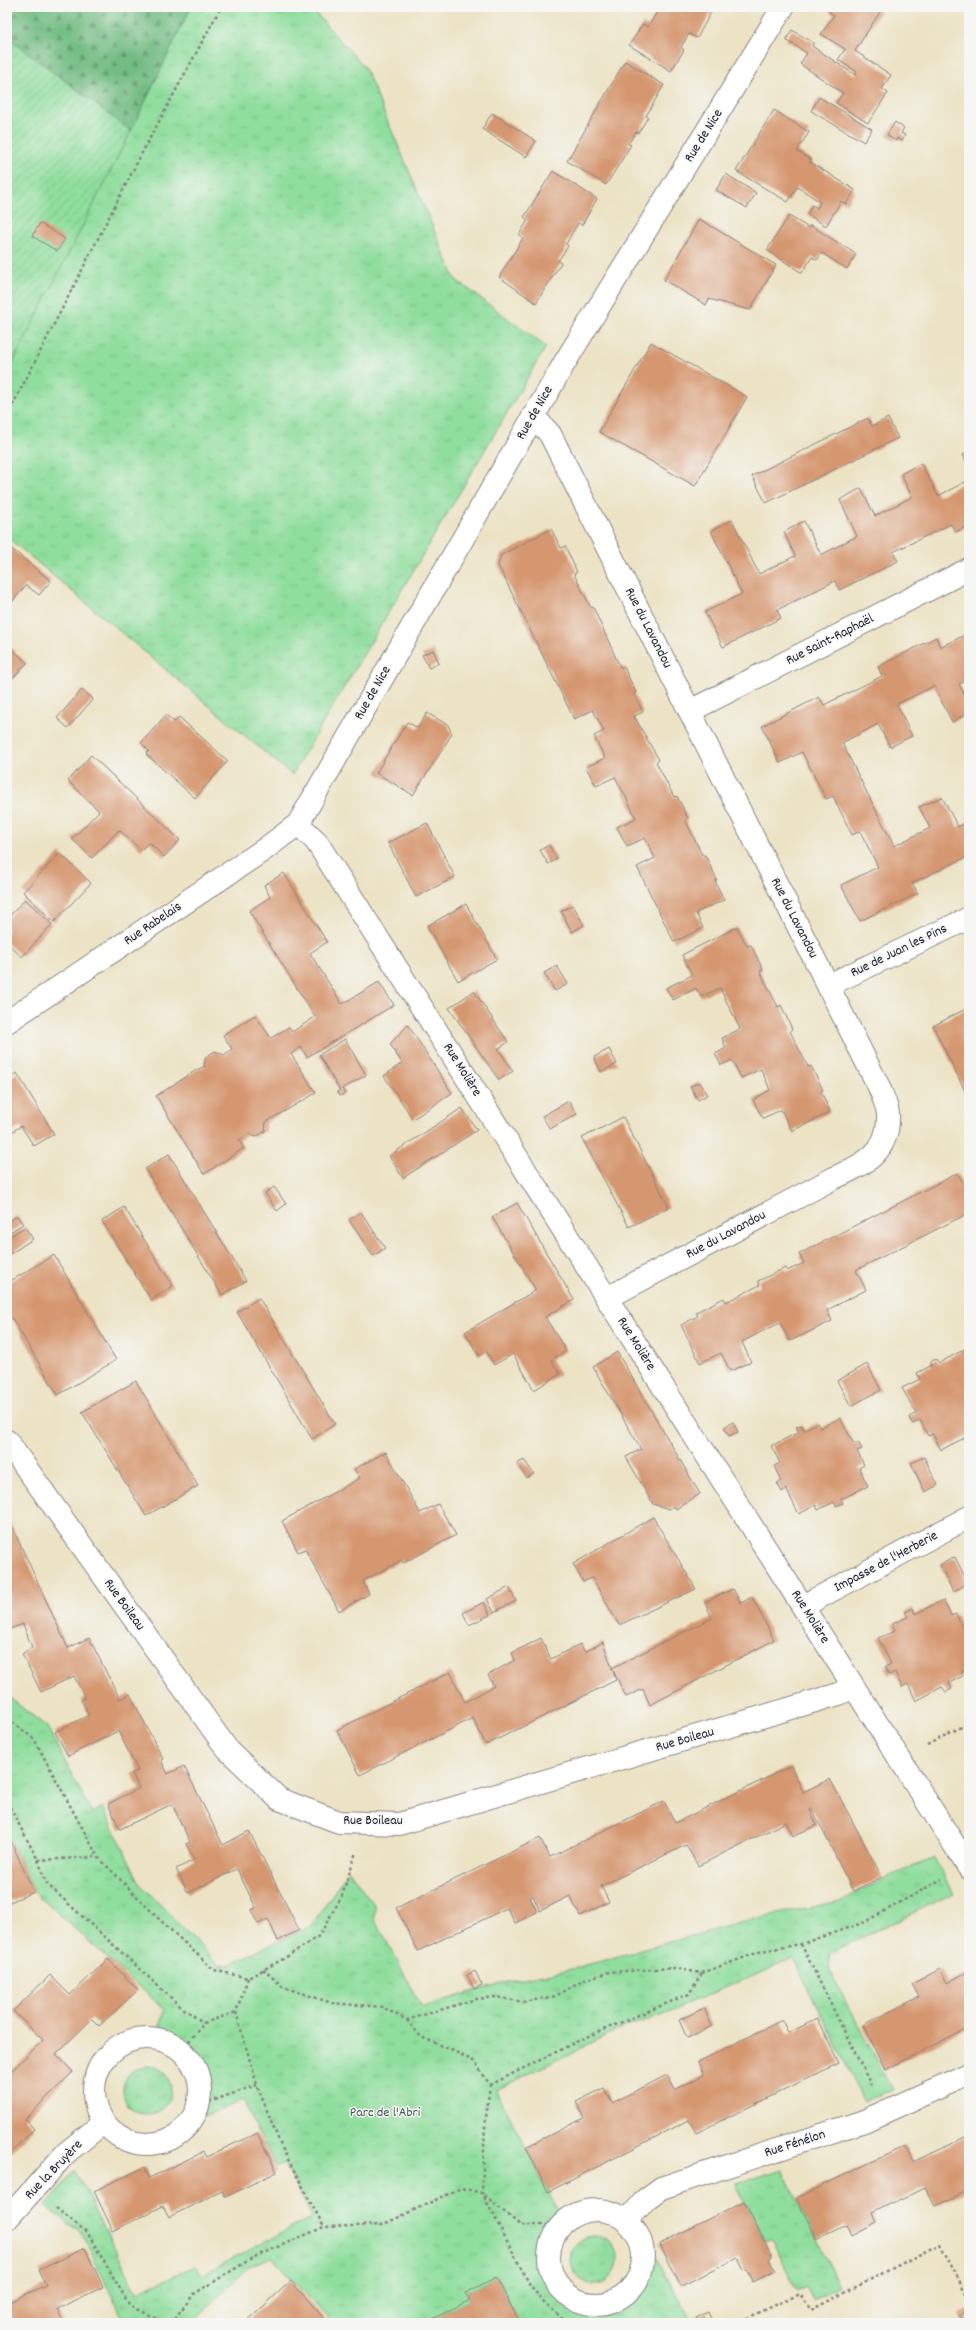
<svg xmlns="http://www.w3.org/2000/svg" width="976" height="2330" font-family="Dekko,sans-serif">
	<defs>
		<pattern id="grass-tufts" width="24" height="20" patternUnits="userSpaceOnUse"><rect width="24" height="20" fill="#8fde9d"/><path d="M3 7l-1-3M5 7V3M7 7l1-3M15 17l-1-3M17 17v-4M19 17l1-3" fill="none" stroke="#7bbe88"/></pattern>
		<pattern id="forest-firs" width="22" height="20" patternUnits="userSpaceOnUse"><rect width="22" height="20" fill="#73bd84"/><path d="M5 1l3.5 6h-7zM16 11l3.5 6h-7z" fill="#5e996d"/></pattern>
		<pattern id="garden-furrows" width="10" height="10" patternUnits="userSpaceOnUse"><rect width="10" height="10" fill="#8fde9d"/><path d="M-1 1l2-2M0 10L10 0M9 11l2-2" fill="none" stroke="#7bbe88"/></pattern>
	</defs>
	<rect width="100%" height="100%" fill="#f6f6f2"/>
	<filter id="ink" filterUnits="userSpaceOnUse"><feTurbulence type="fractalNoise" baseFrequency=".025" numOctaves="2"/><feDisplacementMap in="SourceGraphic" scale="8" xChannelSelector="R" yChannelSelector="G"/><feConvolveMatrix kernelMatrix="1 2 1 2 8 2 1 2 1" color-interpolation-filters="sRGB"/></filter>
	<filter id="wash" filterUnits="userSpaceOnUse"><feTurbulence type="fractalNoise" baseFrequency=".012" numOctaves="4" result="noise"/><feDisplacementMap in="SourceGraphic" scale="16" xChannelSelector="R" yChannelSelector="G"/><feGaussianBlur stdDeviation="0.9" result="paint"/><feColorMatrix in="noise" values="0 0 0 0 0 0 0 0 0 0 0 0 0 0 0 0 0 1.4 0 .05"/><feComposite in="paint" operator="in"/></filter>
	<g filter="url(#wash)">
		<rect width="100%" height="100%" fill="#ece3c5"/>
		<path fill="url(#grass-tufts)" stroke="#58806c" d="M 191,7 L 310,7 L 365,68 L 455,279 L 546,347 L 292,775 L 7,537 L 7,374 Z
			M 7,1696 L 47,1727 L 92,1813 L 103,1807 L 141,1885 L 219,1965 L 228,1965 L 311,1926 L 349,1870 L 375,1907 L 374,1918 L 422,2007 L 498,1984 L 572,1969 L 761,1917 L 841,1901 L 888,1877 L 934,1858 L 954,1893 L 830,1953 L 828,1968 L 893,2090 L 864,2101 L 793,1959 L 654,2018 L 622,2028 L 496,2090 L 559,2213 L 541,2252 L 547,2284 L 569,2308 L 601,2313 L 630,2301 L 646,2283 L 650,2248 L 693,2323 L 520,2323 L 496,2277 L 466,2293 L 470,2300 L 424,2323 L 332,2323 L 272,2257 L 249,2266 L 192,2323 L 125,2323 L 81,2232 L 45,2207 L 75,2170 L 137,2292 L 195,2266 L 202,2275 L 312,2217 L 284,2163 L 276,2167 L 243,2100 L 204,2116 L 200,2073 L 188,2054 L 158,2032 L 165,2010 L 34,1892 L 7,1833 Z
			M123 2090a24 24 0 1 1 48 0a24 24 0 1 1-48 0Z
			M 782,2170 L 840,2286 L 813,2300 L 806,2287 L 797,2291 L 771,2238 L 764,2240 L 736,2184 Z
			M570 2260a24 24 0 1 1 48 0a24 24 0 1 1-48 0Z"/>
		<path fill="url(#forest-firs)" stroke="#4a7060" d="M 7,7 L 191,7 L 131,131 L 7,37 Z"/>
		<path fill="url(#garden-furrows)" stroke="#58806c" d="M 7,37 L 131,131 L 7,374 Z"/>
		<g id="blocks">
			<path fill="#d5976f" d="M 660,7 L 714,7 L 697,38 L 689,34 L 681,47 L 684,50 L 671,71 L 629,45 L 643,24 L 648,27 Z
				M 832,7 L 883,7 L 855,51 L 891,75 L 882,89 L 888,93 L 868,123 L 836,103 L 843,93 L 800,64 L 807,53 L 786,40 L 792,30 L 814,43 L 812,46 L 855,75 L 857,72 L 838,60 L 845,49 L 821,34 L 834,15 L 829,12 Z
				M 625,61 L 664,85 L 646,116 L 648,117 L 638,133 L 636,132 L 628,144 L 631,145 L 606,185 L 567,161 Z
				M 819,97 L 872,129 L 864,142 L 811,111 Z
				M 774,110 L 809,132 L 797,151 L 812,160 L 810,162 L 855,190 L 846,204 L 841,201 L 826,226 L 807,214 L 812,205 L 817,208 L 820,202 L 807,193 L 797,187 L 788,202 L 736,171 Z
				M 492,113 L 536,141 L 526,157 L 482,129 Z
				M 895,122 L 904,128 L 901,133 L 905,135 L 902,141 L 897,138 L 896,141 L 887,135 Z
				M 553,171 L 597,199 L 582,225 L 578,223 L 566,244 L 568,246 L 558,261 L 561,263 L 536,303 L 499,277 L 523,238 L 519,235 L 528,220 L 524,217 Z
				M 726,174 L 756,193 L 747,208 L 716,190 Z
				M 789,216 L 809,228 L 810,225 L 856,254 L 847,269 L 822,253 L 817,260 L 812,257 L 802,273 L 767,250 Z
				M 699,219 L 776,265 L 750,310 L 709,299 L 706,305 L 664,280 Z
				M 40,223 L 65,239 L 57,251 L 32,236 Z
				M 651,342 L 747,397 L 695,486 L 599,432 Z
				M 868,418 L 872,426 L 888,418 L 898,438 L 766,503 L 752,476 Z
				M 969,452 L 969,468 L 963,455 Z
				M 921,463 L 938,496 L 969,480 L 969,526 L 955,532 L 951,524 L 893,552 L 898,561 L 839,590 L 835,581 L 777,610 L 781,618 L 723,647 L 705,612 L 742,594 L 711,531 L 732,520 L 759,574 L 795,556 L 784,532 L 804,521 L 821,555 L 857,536 L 840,500 L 861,488 L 875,516 L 912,497 L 901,474 Z
				M 551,529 L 561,548 L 565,546 L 577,572 L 574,574 L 591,608 L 593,607 L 620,667 L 624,667 L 636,693 L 634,694 L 643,712 L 634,716 L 659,760 L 656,762 L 674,797 L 677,796 L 682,806 L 688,819 L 686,821 L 702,855 L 705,855 L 717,880 L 715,881 L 724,900 L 696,913 L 703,928 L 674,942 L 637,867 L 655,858 L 645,838 L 627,846 L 617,827 L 636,818 L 626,797 L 615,777 L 596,786 L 586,767 L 605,758 L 594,736 L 604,731 L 593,710 L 574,719 L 498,565 L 501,555 Z
				M 7,545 L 51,581 L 39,595 L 26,585 L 7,608 Z
				M 969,633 L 969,679 L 959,684 L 969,703 L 969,713 L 952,722 L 934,686 L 897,704 L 912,736 L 890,747 L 878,724 L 842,743 L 894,846 L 930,828 L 919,807 L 942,797 L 958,827 L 969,821 L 969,856 L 912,883 L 918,893 L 860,921 L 841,885 L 878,867 L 860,831 L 852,835 L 833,796 L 826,799 L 802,752 L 780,763 L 762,726 L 819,697 L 824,705 L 882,676 L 878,667 L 936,637 L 940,647 Z
				M 7,644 L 27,663 L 13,678 L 7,672 Z
				M 433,650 L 439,663 L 429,668 L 422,655 Z
				M 82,690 L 93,699 L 68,728 L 57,718 Z
				M 427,713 L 448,725 L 452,734 L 413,795 L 376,773 L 407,722 L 418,728 Z
				M 166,715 L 174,722 L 179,717 L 228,761 L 195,798 L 146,754 L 149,751 L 141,743 Z
				M 91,755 L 180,840 L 164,857 L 149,842 L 141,850 L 119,830 L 92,858 L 72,839 L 99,811 L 68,781 Z
				M 427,823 L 455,877 L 416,897 L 388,843 Z
				M 549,845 L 557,859 L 548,864 L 540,850 Z
				M 60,853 L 91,883 L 54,922 L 23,892 Z
				M 284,873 L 327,942 L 310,953 L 342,1004 L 379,982 L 394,1005 L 307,1057 L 301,1047 L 291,1054 L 316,1093 L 266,1122 L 265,1131 L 256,1137 L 248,1134 L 239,1140 L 244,1148 L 204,1174 L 156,1096 L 195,1071 L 205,1066 L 204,1065 L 206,1057 L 215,1051 L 224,1055 L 232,1049 L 223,1035 L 255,1015 L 271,1038 L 289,1027 L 292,1032 L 315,1017 L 249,911 L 270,897 L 264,885 Z
				M 25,899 L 52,924 L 22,957 L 7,943 L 7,919 Z
				M 466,904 L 497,959 L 458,981 L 427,926 Z
				M 573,905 L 584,925 L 572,932 L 561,911 Z
				M 737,927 L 747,946 L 751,945 L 763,970 L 760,971 L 778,1007 L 781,1005 L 792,1029 L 790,1031 L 808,1067 L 811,1066 L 823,1090 L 821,1091 L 830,1112 L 792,1131 L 781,1110 L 763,1118 L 757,1108 L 753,1100 L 770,1090 L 761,1069 L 741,1078 L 732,1060 L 721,1065 L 715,1054 L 726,1048 L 722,1038 L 740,1029 L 720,988 L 701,997 L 696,988 L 673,1000 L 666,988 L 692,975 L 682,955 Z
				M 557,966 L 568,984 L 555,991 L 544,973 Z
				M 474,991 L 508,1042 L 498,1049 L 513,1071 L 499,1080 L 449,1008 Z
				M 969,1007 L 969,1099 L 933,1026 Z
				M 408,1025 L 452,1093 L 413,1119 L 384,1076 L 402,1063 L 390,1044 Z
				M 345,1039 L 366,1075 L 342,1089 L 345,1093 L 340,1096 L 337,1092 L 340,1091 L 319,1055 Z
				M 609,1049 L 617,1064 L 601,1072 L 594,1057 Z
				M 17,1073 L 54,1134 L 34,1146 L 21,1126 L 7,1135 L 7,1079 Z
				M 700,1082 L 707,1095 L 698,1100 L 690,1086 Z
				M 569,1101 L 577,1114 L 550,1129 L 542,1116 Z
				M 462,1108 L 477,1130 L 403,1178 L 389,1156 Z
				M 623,1117 L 669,1207 L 629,1227 L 582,1138 Z
				M 169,1154 L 246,1281 L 222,1295 L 145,1169 Z
				M 958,1173 L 969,1196 L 969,1213 L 856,1270 L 866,1290 L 827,1310 L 832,1321 L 790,1341 L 780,1323 L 761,1332 L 742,1342 L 751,1362 L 730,1371 L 721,1353 L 700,1363 L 681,1325 L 698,1316 L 696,1312 L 724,1298 L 726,1302 L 760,1285 L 758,1281 L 785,1268 L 787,1271 L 804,1263 L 799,1254 Z
				M 274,1187 L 286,1204 L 277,1211 L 265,1193 Z
				M 517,1203 L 574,1300 L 545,1317 L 566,1351 L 551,1360 L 560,1374 L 534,1390 L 513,1354 L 494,1365 L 486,1351 L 479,1356 L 465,1332 L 536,1290 L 492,1217 Z
				M 124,1207 L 173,1286 L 151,1300 L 102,1221 Z
				M 361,1212 L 385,1248 L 373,1256 L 349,1220 Z
				M 17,1216 L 23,1224 L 7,1234 L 7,1222 Z
				M 25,1227 L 33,1239 L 10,1254 L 7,1250 L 7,1238 Z
				M 54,1255 L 116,1360 L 58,1395 L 7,1310 L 7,1283 Z
				M 259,1298 L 335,1424 L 312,1439 L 237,1312 Z
				M 967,1348 L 969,1352 L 969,1439 L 968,1436 L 941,1450 L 933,1434 L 928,1436 L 920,1420 L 913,1424 L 910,1420 L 909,1417 L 916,1413 L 902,1388 L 920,1379 L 917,1373 L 932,1365 L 930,1362 L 936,1359 L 939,1363 Z
				M 617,1352 L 700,1494 L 676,1509 L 674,1506 L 669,1509 L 653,1504 L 626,1457 L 641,1449 L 593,1367 Z
				M 867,1364 L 881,1390 L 851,1406 L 837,1381 Z
				M 136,1381 L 198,1486 L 146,1516 L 82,1412 Z
				M 840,1418 L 854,1444 L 858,1442 L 862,1449 L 857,1451 L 864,1465 L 859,1468 L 868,1486 L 841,1499 L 843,1503 L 836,1506 L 834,1502 L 818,1510 L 816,1505 L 799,1514 L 786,1489 L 782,1492 L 777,1483 L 781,1481 L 774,1466 L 780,1463 L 771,1446 L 799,1432 L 796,1427 L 802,1425 L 804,1430 L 817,1423 L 820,1428 Z
				M 733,1422 L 738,1432 L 729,1436 L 724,1427 Z
				M 386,1452 L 420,1513 L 438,1504 L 456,1535 L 403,1563 L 402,1560 L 363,1581 L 369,1594 L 339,1611 L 305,1549 L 298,1552 L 282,1521 L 360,1478 L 354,1469 Z
				M 924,1457 L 938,1485 L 925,1492 L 911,1463 Z
				M 524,1460 L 534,1474 L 527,1478 L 517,1464 Z
				M 653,1517 L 696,1589 L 619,1625 L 592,1578 L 583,1582 L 573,1564 Z
				M 9,1520 L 68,1648 L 89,1638 L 120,1699 L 130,1694 L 163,1759 L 161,1760 L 168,1774 L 184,1766 L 223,1845 L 249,1831 L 299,1930 L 278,1941 L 268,1919 L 258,1924 L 251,1910 L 256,1908 L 237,1869 L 188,1893 L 176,1869 L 194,1860 L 186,1844 L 190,1842 L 172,1804 L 120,1829 L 108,1804 L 139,1788 L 132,1773 L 138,1771 L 118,1731 L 68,1756 L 55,1732 L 89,1715 L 81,1700 L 85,1698 L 74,1676 L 41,1692 L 22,1654 L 32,1647 L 23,1624 L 7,1630 Z
				M 955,1557 L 968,1583 L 953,1592 L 940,1565 Z
				M 509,1587 L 516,1601 L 494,1612 L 487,1599 Z
				M 733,1589 L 741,1603 L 752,1597 L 774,1640 L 650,1705 L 643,1689 L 626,1697 L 612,1668 L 616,1680 L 486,1745 L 473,1718 L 360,1775 L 337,1730 L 450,1672 L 465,1702 L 494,1686 L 488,1675 L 515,1660 L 512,1653 L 541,1638 L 551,1659 L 580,1644 L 585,1652 L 603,1642 L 612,1668 L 712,1618 L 705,1602 Z
				M 943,1600 L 951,1616 L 956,1614 L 963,1628 L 968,1626 L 969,1629 L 969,1634 L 966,1636 L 969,1641 L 969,1667 L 961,1671 L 963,1676 L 949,1683 L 952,1689 L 946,1692 L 942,1687 L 916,1701 L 908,1684 L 902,1687 L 895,1672 L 889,1675 L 885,1667 L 891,1664 L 878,1638 L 895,1631 L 892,1624 L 908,1617 L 905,1612 L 913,1608 L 915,1614 Z
				M 484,1602 L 490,1615 L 469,1625 L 463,1613 Z
				M 791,1766 L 803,1792 L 830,1779 L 882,1877 L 853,1891 L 812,1809 L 810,1810 L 817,1825 L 793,1836 L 786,1822 L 698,1866 L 686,1845 L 601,1886 L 609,1902 L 580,1916 L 570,1896 L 540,1911 L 533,1896 L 530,1897 L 537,1912 L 515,1923 L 507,1908 L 418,1951 L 396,1908 L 540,1838 L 550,1857 L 664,1801 L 675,1823 Z
				M 7,1833 L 34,1892 L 10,1902 L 7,1896 Z
				M 108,1959 L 138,1990 L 99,2026 L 92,2019 L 56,2054 L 73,2072 L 25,2119 L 34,2129 L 7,2156 L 7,2075 L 43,2040 L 13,2011 L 50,1975 L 70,1995 Z
				M 940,1969 L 947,1983 L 969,1971 L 969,2027 L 885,2070 L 863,2025 L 919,1997 L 912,1984 Z
				M 475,1971 L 482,1985 L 474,1989 L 467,1975 Z
				M 704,2008 L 712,2026 L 687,2038 L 679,2020 Z
				M 817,2019 L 839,2063 L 696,2133 L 689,2120 L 548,2192 L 526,2147 L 584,2118 L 576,2102 L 604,2088 L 612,2103 L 667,2075 L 675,2090 L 704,2075 L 698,2062 L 782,2020 L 788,2033 Z
				M 257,2133 L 277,2172 L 225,2197 L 222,2191 L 169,2217 L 163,2206 L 113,2231 L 94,2191 L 145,2167 L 149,2178 L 203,2152 L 206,2157 Z
				M 969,2135 L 969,2190 L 935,2206 L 925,2187 L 872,2213 L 876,2223 L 851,2236 L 846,2225 L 817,2239 L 796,2198 L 905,2146 L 913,2162 Z
				M 744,2201 L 772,2256 L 769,2259 L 775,2271 L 753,2282 L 747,2270 L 744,2271 L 738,2258 L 681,2286 L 659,2244 Z
				M 85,2248 L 103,2287 L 57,2309 L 64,2323 L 7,2323 L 7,2303 L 46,2285 L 39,2270 Z
				M 496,2277 L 520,2323 L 424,2323 L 470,2300 L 466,2293 Z
				M 291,2281 L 328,2323 L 245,2323 L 267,2303 Z
				M 969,2309 L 969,2323 L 964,2323 L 959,2315 Z
				M 708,2312 L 712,2321 L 699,2323 L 696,2318 Z"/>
		</g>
	</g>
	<g filter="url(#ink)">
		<use href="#blocks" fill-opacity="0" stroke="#878280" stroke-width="1"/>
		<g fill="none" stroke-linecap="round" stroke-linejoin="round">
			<g stroke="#878280" stroke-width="24">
				<path id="minor" d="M 533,416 L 550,434 L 879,1087 C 882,1095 887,1105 888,1114 C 890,1152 865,1164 834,1178 L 607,1298
					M 690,711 L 969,569
					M 298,824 L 316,841 L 969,1868
					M 829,985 L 969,918
					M 7,1022 L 265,849 L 298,824 L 565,362 L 783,7
					M 7,1441 L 227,1749 L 279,1799 L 339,1822 L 399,1824 L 839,1694 L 854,1687
					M 803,1606 L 969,1517
					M94 2091a53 53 0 1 1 106 0a53 53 0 1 1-106 0Z
					M549 2257a47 47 0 1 1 94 0a47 47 0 1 1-94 0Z
					M 7,2219 L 66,2153 L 103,2123
					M 627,2221 L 646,2199 L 661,2188 L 864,2121 L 969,2074"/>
			</g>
			<path stroke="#878280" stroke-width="2.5" stroke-dasharray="3 3" stroke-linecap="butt" d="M 7,416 L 144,149 L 221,7
				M 7,1720 L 11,1721 L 34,1739 L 98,1857 L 160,1920 L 214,1970 L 248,1978 L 285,1958 L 319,1936 L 342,1896 L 356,1852
				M 927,1745 L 969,1723
				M 7,1802 L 38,1860 L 97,1857
				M 38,1860 L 47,1884 L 180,2006 L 204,2023
				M 801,1944 L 871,2085
				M 263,1969 L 283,1987 L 332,2003 L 382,2007 L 407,2020 L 476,1999 L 496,1997 L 523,2002 L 556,1996 L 581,1981 L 609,1972 L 673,1968 L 702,1973 L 762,1951 L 801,1944 L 865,1922 L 942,1879
				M 248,1978 L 236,2012 L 257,2085 L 281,2146 L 324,2227
				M 407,2020 L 421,2037 L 452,2050 L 475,2062 L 490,2085 L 485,2126 L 482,2193 L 530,2285 L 544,2303 L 565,2320 L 575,2323
				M 181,2051 L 204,2023 L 236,2012
				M 490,2085 L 584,2038 L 689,1994 L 702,1973
				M 198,2106 L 257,2085
				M 56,2208 L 87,2232 L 130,2306 L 165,2323
				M 171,2323 L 194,2294 L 254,2257 L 324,2227 L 382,2225 L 461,2188 L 482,2193 L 520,2225 L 561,2225
				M 736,2323 L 800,2294 L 811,2310 L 940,2244 L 969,2299"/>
			<use href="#minor" stroke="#fff" stroke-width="22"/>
		</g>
	</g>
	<g text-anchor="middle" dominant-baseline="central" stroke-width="3" stroke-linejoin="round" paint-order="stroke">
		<g font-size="14" fill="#22223b" stroke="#f6f6f2">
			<text transform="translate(704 136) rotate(-58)">Rue de Nice</text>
			<text transform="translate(535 413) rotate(-60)">Rue de Nice</text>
			<text transform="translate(648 628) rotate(63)">Rue du Lavandou</text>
			<text transform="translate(830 640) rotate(-27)">Rue Saint-Raphaël</text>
			<text transform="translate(373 693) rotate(-60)">Rue de Nice</text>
			<text transform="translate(794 918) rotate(63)">Rue du Lavandou</text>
			<text transform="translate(153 924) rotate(-34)">Rue Rabelais</text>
			<text transform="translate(899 951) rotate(-26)">Rue de Juan les Pins</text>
			<text transform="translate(462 1070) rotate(58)">Rue Molière</text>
			<text transform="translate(726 1235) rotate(-28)">Rue du Lavandou</text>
			<text transform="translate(636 1344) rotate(58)">Rue Molière</text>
			<text transform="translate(886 1562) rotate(-28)">Impasse de l'Herberie</text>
			<text transform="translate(124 1605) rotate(54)">Rue Boileau</text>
			<text transform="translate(810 1617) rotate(58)">Rue Molière</text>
			<text transform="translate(685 1740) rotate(-16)">Rue Boileau</text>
			<text x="373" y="1821">Rue Boileau</text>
			<text transform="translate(795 2144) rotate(-18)">Rue Fénélon</text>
			<text transform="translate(54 2170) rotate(-46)">Rue la Bruyère</text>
		</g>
		<g font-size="14" fill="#435a58" stroke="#f6f6f2">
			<text x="385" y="2113">Parc de l'Abri</text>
		</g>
	</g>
	<rect width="976" height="2330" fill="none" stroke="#f6f6f2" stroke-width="24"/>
</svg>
